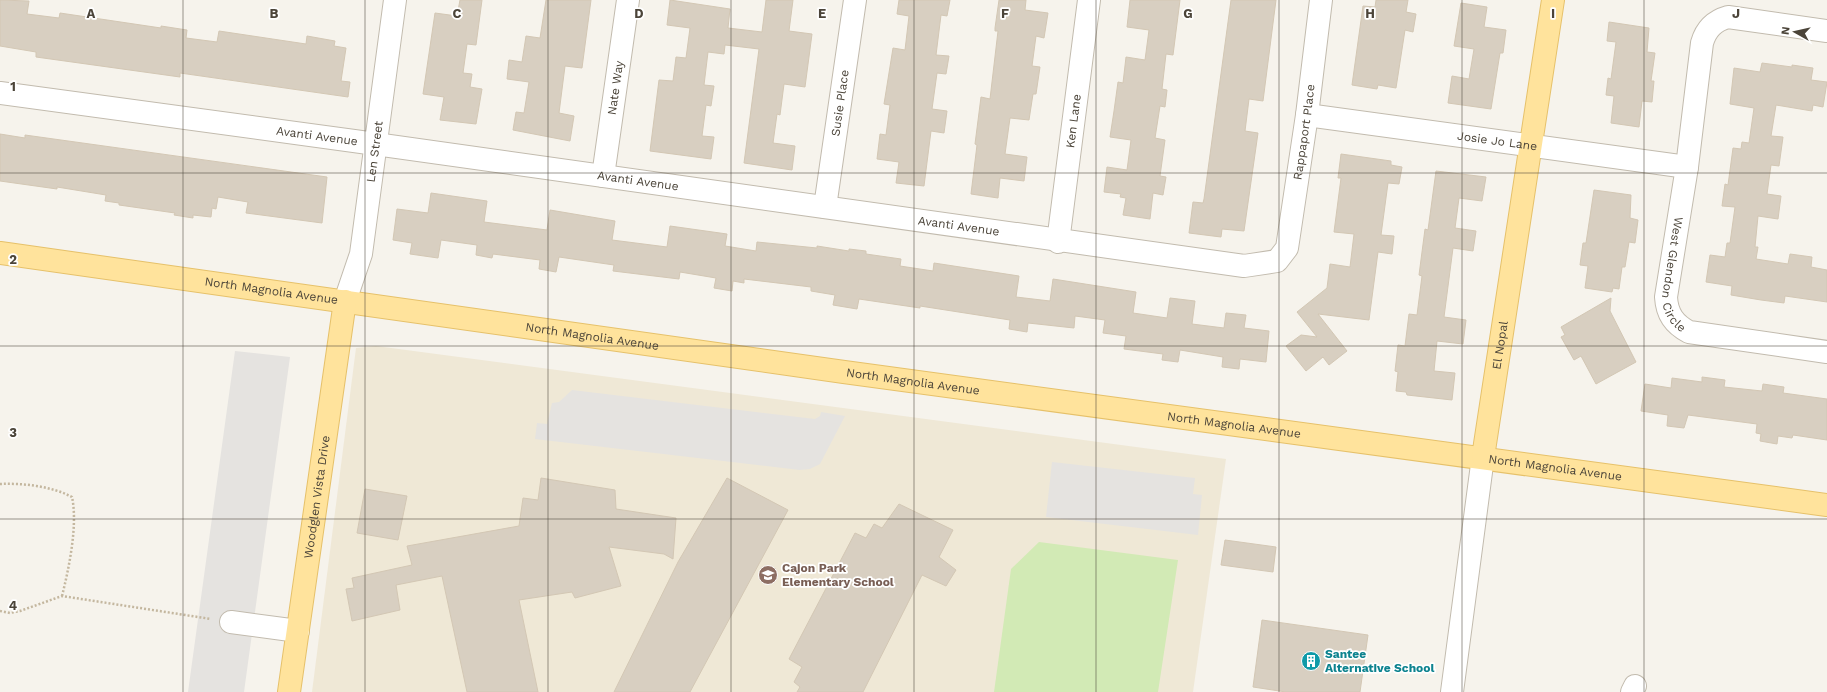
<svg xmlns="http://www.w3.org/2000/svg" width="1827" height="692" font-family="'Work Sans',sans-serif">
	<rect width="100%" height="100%" fill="#f6f3ec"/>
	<path fill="#efe8d6" d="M 376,346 L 1226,459 L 1193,692 L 312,692 L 356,348 Z"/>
	<path fill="#d2eab5" d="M 1039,542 L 1178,560 L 1158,692 L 994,692 L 1011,569 Z"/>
	<path fill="#e5e3e0" d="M 235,351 L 290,357 L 244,692 L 188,692 Z
		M 572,390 L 815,419 L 820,416 L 821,412 L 845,416 L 820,464 L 810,469 L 800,470 L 535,439 L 537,423 L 547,424 L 552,403 L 559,402 Z
		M 1052,462 L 1195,478 L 1193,494 L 1202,495 L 1198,535 L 1046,517 Z"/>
	<path fill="#d8cfc1" stroke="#d3c7b4" d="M 0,0 L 29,1 L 27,14 L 59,18 L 60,13 L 161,28 L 161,26 L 187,30 L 186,38 L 217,42 L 219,31 L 306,44 L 307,36 L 335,41 L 334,46 L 346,48 L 341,81 L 350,82 L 348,97 L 180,73 L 180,77 L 36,57 L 36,52 L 0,46 Z
		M 460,0 L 482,0 L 476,45 L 467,44 L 463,73 L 472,74 L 470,87 L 482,89 L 476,124 L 440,120 L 444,97 L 423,94 L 435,13 L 457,16 Z
		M 546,0 L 591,0 L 582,68 L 565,66 L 559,113 L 574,116 L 570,141 L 513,130 L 516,112 L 524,113 L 529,82 L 507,79 L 509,60 L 522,62 L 526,36 L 540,38 Z
		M 670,0 L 730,9 L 728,28 L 762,32 L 766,0 L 793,0 L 789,31 L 812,34 L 805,87 L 784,84 L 780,115 L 777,114 L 773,143 L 795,146 L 792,170 L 744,163 L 759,49 L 725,45 L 724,54 L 708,52 L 704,85 L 714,86 L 711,106 L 706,105 L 702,136 L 714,137 L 711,159 L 650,151 L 659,80 L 673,81 L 676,57 L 686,58 L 690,28 L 667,25 Z
		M 899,0 L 950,0 L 947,16 L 941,15 L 936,55 L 949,56 L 946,74 L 937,73 L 932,109 L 947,111 L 944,133 L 931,131 L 924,186 L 896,183 L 899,162 L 877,159 L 880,134 L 886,135 L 890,105 L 884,104 L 893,48 L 905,50 L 909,16 L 897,14 Z
		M 999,0 L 1026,0 L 1025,10 L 1048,13 L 1044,38 L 1036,36 L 1032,66 L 1040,67 L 1036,94 L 1033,94 L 1029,120 L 1010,118 L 1005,154 L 1027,157 L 1024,181 L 1000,178 L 998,198 L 971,194 L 977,145 L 975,144 L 981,97 L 990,99 L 998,31 L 995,31 L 995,28 Z
		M 1130,0 L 1180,0 L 1173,55 L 1166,54 L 1162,89 L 1167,90 L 1165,107 L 1160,106 L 1155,138 L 1165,140 L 1160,176 L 1166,177 L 1163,195 L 1153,193 L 1150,219 L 1123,215 L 1126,198 L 1120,197 L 1121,194 L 1104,192 L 1107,167 L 1127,170 L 1131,140 L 1110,137 L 1114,111 L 1118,82 L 1123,83 L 1126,57 L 1145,60 L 1149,30 L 1127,27 Z
		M 1231,0 L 1276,0 L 1263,101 L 1249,99 L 1245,131 L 1258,133 L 1244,231 L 1222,229 L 1221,237 L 1189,233 L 1193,202 L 1203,203 L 1204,199 Z
		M 1376,0 L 1408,0 L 1406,12 L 1416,14 L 1413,32 L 1405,30 L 1396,88 L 1378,85 L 1377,89 L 1352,85 L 1363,6 L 1375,7 Z
		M 1461,3 L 1487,7 L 1484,27 L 1506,30 L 1503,53 L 1500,53 L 1491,109 L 1448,103 L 1452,76 L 1469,79 L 1474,49 L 1454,46 Z
		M 1609,22 L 1649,28 L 1647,52 L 1655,53 L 1651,81 L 1654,81 L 1652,102 L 1642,101 L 1639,127 L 1611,123 L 1614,96 L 1606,95 L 1608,78 L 1611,79 L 1616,42 L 1607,41 Z
		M 1762,63 L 1792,67 L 1792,65 L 1813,68 L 1811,80 L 1827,82 L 1823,107 L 1813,105 L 1812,111 L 1776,105 L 1771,136 L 1783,137 L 1779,166 L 1771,165 L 1767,194 L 1781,196 L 1778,219 L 1758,216 L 1755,247 L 1758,247 L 1756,259 L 1788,264 L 1790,254 L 1812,257 L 1811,267 L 1827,270 L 1827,302 L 1785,296 L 1784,303 L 1761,300 L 1731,295 L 1732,286 L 1706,282 L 1710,255 L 1725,257 L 1727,243 L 1730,243 L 1735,207 L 1722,206 L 1725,184 L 1728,185 L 1733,148 L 1741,149 L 1742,142 L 1749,143 L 1754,108 L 1730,104 L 1734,68 L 1760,72 Z
		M 0,134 L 25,138 L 25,135 L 327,177 L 322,223 L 246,213 L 248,202 L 218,197 L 216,209 L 212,208 L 211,217 L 193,215 L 193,218 L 174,215 L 175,213 L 119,205 L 119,203 L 105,201 L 106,195 L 57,187 L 57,189 L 0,181 Z
		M 1341,154 L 1391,161 L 1391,165 L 1402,167 L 1399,184 L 1388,183 L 1381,235 L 1394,236 L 1392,254 L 1378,252 L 1369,320 L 1318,314 L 1347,351 L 1329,365 L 1323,357 L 1306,371 L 1286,346 L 1301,335 L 1317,337 L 1297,312 L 1327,288 L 1330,264 L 1350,267 L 1354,234 L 1334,232 L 1341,178 L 1338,178 Z
		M 1436,171 L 1486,177 L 1482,201 L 1459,198 L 1455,228 L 1476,231 L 1473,251 L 1453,248 L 1444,317 L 1466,320 L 1463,344 L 1437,341 L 1434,371 L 1455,373 L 1452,400 L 1407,395 L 1406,392 L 1396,391 L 1398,372 L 1395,371 L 1398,345 L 1405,346 L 1409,314 L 1417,315 L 1422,276 L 1419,275 L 1425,229 L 1428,230 Z
		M 1594,190 L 1631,195 L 1630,218 L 1638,220 L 1635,243 L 1629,242 L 1625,267 L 1622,267 L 1619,289 L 1613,288 L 1612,292 L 1585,288 L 1588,266 L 1580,265 L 1583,243 L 1586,243 Z
		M 431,193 L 487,201 L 484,222 L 547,230 L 550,210 L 615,221 L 612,240 L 667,247 L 670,226 L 727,234 L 725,246 L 756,251 L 757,242 L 817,248 L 817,246 L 849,251 L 849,249 L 866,251 L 866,254 L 901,259 L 900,266 L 933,271 L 934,263 L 1019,276 L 1016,297 L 1050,301 L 1053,279 L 1136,292 L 1133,313 L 1167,318 L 1170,298 L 1195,301 L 1192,324 L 1224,328 L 1226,313 L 1246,315 L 1244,328 L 1269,331 L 1266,362 L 1240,359 L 1239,369 L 1222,367 L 1223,357 L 1180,350 L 1178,362 L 1162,360 L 1163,354 L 1124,349 L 1126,336 L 1103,333 L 1105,320 L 1075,316 L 1074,328 L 1028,323 L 1027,332 L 1009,329 L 1010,320 L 920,306 L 920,308 L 859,299 L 857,309 L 833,305 L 835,295 L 811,291 L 811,287 L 744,279 L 744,283 L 733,281 L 732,291 L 714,288 L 716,278 L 680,272 L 679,279 L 613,271 L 614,265 L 559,257 L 556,272 L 539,269 L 540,260 L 493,254 L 492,258 L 476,255 L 477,245 L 441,240 L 438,258 L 410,254 L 412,243 L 393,240 L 397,209 L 428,213 Z
		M 1611,298 L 1610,311 L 1636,362 L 1596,384 L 1581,356 L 1574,360 L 1561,337 L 1565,335 L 1561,327 Z
		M 1702,377 L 1725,380 L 1724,387 L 1762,391 L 1763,384 L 1784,387 L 1783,393 L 1827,399 L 1827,440 L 1793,435 L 1792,438 L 1778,436 L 1777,444 L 1760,441 L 1761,434 L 1756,433 L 1757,424 L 1688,415 L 1684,428 L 1667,426 L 1668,415 L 1641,411 L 1645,384 L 1671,388 L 1672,378 L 1702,382 Z
		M 541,478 L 615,490 L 616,509 L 676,518 L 673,559 L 664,554 L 609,547 L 621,586 L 575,598 L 572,592 L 519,600 L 538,692 L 467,692 L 442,576 L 396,585 L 400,610 L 352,621 L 346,589 L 354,588 L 352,578 L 412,565 L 407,546 L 519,526 L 523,498 L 538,500 Z
		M 727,478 L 788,510 L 690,692 L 614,692 L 678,562 Z
		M 365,489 L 407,496 L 398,540 L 357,533 Z
		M 899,504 L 953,530 L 939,557 L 956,570 L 946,586 L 922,575 L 863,692 L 797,692 L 800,687 L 794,682 L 802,667 L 789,659 L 855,533 L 866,538 L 874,524 L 882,528 Z
		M 1225,540 L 1276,547 L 1273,572 L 1221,565 Z
		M 1262,620 L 1368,635 L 1360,692 L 1286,692 L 1253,687 Z"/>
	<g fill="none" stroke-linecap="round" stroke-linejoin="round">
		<g stroke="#c2bbae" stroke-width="24">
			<g id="minor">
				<path id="s1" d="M 1827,31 L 1728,17 C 1714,21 1706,29 1702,43 L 1687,167 L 1666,297 C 1667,314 1674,324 1689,332 L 1827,352"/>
				<path id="s2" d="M 0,93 L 354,141 L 1244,266 L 1277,261 L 1287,248 L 1307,115 L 1321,0"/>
				<path id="s3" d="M 1307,115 L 1687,167"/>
				<path id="s4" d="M 603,176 L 628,0"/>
				<path id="s5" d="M 825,207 L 855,0"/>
				<path id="s6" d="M 1058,242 L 1089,0"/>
				<path id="s7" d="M 345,301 L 361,254 L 395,0"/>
				<path d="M 231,622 L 298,631"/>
				<path d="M 1452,692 L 1483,457"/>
				<path d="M 1632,692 L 1635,686"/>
			</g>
		</g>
		<g stroke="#e6c16a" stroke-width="24">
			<g id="major">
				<path id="s8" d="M 0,253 C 282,291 563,333 844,372 C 1172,418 1500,459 1827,505"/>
				<path id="s9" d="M 1483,457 L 1553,0"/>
				<path id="s10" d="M 289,692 L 345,301"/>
			</g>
		</g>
		<path stroke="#c4b79f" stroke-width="2.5" stroke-dasharray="2 2" stroke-linecap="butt" d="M 0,484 C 23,483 51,486 72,497 C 78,525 69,568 62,596
			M 0,611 L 10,613 L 20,611 L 62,596 L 211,619"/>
		<use href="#minor" stroke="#fff" stroke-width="22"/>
		<use href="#major" stroke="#ffe39c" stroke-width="22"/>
	</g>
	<path fill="none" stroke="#4b4439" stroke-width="1" stroke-opacity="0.55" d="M 183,0 L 183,692M 365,0 L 365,692M 548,0 L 548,692M 731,0 L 731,692M 914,0 L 914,692M 1096,0 L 1096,692M 1279,0 L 1279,692M 1462,0 L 1462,692M 1644,0 L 1644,692M 0,173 L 1827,173M 0,346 L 1827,346M 0,519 L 1827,519"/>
	<defs>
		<g id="school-disc" transform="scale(1)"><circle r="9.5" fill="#8d6e63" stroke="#fff"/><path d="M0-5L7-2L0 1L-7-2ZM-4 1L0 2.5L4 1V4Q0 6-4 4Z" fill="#fff"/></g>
		<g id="building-disc" transform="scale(1)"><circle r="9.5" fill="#0f9aa8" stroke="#fff"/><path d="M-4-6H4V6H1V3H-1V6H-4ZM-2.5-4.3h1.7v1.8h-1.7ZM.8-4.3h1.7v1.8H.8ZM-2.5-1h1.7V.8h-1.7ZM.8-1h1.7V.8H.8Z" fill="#fff"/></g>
	</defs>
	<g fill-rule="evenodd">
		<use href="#school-disc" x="768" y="575"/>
		<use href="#building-disc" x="1311" y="661"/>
	</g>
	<g text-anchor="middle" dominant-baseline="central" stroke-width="3.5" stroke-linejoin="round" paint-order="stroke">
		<g font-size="12" fill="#4b4439" stroke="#fff">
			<text stroke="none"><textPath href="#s4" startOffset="89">Nate Way</textPath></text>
			<text stroke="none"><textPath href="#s5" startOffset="105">Susie Place</textPath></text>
			<text stroke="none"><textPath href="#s6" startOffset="122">Ken Lane</textPath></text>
			<text stroke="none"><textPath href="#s2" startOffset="1423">Rappaport Place</textPath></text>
			<text stroke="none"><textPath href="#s2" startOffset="320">Avanti Avenue</textPath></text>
			<text stroke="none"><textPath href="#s3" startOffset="192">Josie Jo Lane</textPath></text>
			<text stroke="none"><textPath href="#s7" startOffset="153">Len Street</textPath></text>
			<text stroke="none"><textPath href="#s2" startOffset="644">Avanti Avenue</textPath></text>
			<text stroke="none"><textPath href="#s2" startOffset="968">Avanti Avenue</textPath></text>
			<text stroke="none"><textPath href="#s1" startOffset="374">West Glendon Circle</textPath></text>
			<text stroke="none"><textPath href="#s8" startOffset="274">North Magnolia Avenue</textPath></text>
			<text stroke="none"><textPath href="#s8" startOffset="598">North Magnolia Avenue</textPath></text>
			<text stroke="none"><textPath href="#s9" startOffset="113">El Nopal</textPath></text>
			<text stroke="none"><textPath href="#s8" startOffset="922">North Magnolia Avenue</textPath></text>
			<text stroke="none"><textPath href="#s8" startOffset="1246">North Magnolia Avenue</textPath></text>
			<text stroke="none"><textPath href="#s8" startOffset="1570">North Magnolia Avenue</textPath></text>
			<text stroke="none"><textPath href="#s10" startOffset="197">Woodglen Vista Drive</textPath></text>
		</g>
		<g font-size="12" font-weight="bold" fill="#785e54" stroke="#fff" text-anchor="start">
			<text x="782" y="568">Cajon Park<tspan x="782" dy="14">Elementary School</tspan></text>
		</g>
		<g font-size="12" font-weight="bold" fill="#0d838f" stroke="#fff" text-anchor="start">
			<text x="1325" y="654">Santee<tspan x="1325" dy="14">Alternative School</tspan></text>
		</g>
	</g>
	<g font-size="13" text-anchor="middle" font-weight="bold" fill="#4b4439" stroke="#fff" stroke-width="3.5" stroke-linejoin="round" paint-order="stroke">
		<text x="91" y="18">A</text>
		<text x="274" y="18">B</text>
		<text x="457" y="18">C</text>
		<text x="639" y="18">D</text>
		<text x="822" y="18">E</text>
		<text x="1005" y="18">F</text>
		<text x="1188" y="18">G</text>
		<text x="1370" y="18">H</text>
		<text x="1553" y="18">I</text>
		<text x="1736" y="18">J</text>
		<text x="13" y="91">1</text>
		<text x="13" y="264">2</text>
		<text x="13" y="437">3</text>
		<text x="13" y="610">4</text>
	</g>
	<g transform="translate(1795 32) rotate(278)" stroke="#ffffff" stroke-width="3" paint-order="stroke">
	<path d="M0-3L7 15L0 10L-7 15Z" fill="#4b4439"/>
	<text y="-6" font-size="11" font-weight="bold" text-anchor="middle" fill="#4b4439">N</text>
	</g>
</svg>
